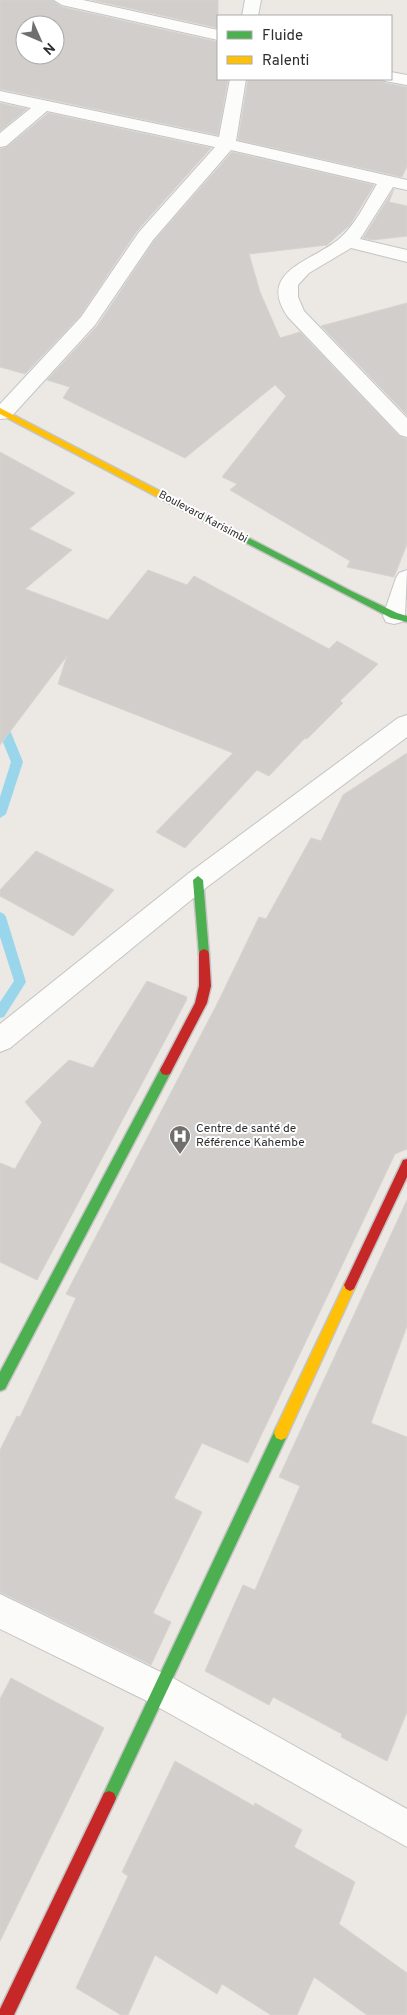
<svg xmlns="http://www.w3.org/2000/svg" width="407" height="2015" font-family="Overpass,sans-serif">
	<rect width="100%" height="100%" fill="#ece8e4"/>
	<g fill="none" stroke-linecap="round" stroke-linejoin="round">
		<path fill="#99d6ec" fill-rule="evenodd" d="M 0,727 L 10,730 L 23,762 L 6,814 L 0,818 L 0,797 L 11,762 L 0,735 Z
			M 0,912 L 4,914 L 6,917 L 26,982 L 4,1017 L 0,1018 L 0,1002 L 14,981 L 0,937 Z"/>
	</g>
	<path fill="#d1cecb" stroke="#d7d4d0" fill-rule="evenodd" d="M 0,0 L 52,0 L 62,7 L 218,42 L 218,79 L 228,79 L 218,135 L 0,89 ZM 25,25 L 55,25 L 55,55 L 25,55 Z
		M 92,0 L 218,0 L 218,28 Z
		M 248,79 L 382,79 L 385,83 L 407,87 L 407,166 L 402,177 L 238,140 Z
		M 0,103 L 27,109 L 0,131 Z
		M 48,113 L 211,148 L 137,231 L 80,316 L 25,374 L 0,367 L 0,149 L 7,147 Z
		M 232,152 L 374,185 L 350,225 L 327,245 L 249,254 L 260,292 L 280,338 L 300,332 L 399,436 L 407,439 L 407,544 L 394,577 L 347,567 L 350,561 L 230,490 L 237,484 L 222,477 L 286,396 L 275,385 L 185,458 L 63,398 L 70,387 L 47,380 L 97,326 L 154,241 Z
		M 394,189 L 389,202 L 407,206 L 407,236 L 373,240 L 363,238 Z
		M 407,303 L 407,415 L 321,326 Z
		M 0,452 L 75,493 L 29,529 L 72,550 L 25,589 L 108,620 L 148,570 L 187,585 L 194,576 L 329,649 L 337,641 L 378,664 L 340,701 L 343,703 L 307,739 L 305,738 L 269,776 L 257,770 L 185,848 L 156,832 L 233,753 L 58,684 L 67,656 L 0,745 Z
		M 407,753 L 407,1149 L 395,1154 L 248,1463 L 202,1443 L 174,1498 L 202,1512 L 153,1613 L 171,1622 L 151,1665 L 0,1592 L 0,1450 L 17,1416 L 20,1417 L 76,1298 L 66,1294 L 217,1004 L 259,917 L 266,919 L 311,838 L 321,841 L 343,795 Z
		M 36,851 L 114,890 L 73,936 L 0,896 L 0,890 Z
		M 147,981 L 187,997 L 186,1001 L 37,1280 L 0,1262 L 0,1163 L 15,1169 L 42,1122 L 25,1102 L 69,1060 L 93,1068 Z
		M 407,1200 L 407,1326 L 371,1423 L 407,1437 L 407,1712 L 387,1761 L 341,1737 L 342,1734 L 273,1697 L 269,1705 L 205,1671 L 243,1585 L 255,1590 L 300,1486 L 279,1477 Z
		M 11,1678 L 104,1728 L 0,1941 L 0,1699 Z
		M 175,1761 L 254,1806 L 255,1803 L 302,1830 L 294,1847 L 355,1882 L 339,1924 L 407,1973 L 407,2015 L 367,2015 L 314,1977 L 297,2015 L 271,2015 L 222,1984 L 217,1994 L 155,1955 L 128,2015 L 121,2015 L 76,1988 L 128,1876 L 122,1872 Z"/>
	<g fill="none" stroke-linecap="round" stroke-linejoin="round">
		<g stroke="#c5c4c5" stroke-width="2">
			<path id="street" d="M 54,0 L 83,0 L 218,30 L 218,40 L 62,5 Z
				M 245,0 L 261,0 L 258,16 L 242,16 Z
				M 391,72 L 407,75 L 407,85 L 385,81 L 384,79 L 391,79 Z
				M 230,79 L 246,79 L 236,141 L 407,180 L 407,190 L 393,187 L 360,239 L 407,250 L 407,262 L 351,248 L 309,273 L 298,285 L 298,297 L 304,311 L 407,418 L 407,437 L 400,435 L 288,317 C 255,270 315,261 340,238 C 356,224 366,202 377,184 L 231,150 L 153,240 L 95,325 L 10,418 L 0,419 L 0,404 L 81,317 L 139,232 L 215,147 L 47,111 L 6,146 L 0,147 L 0,133 L 31,108 L 0,101 L 0,91 L 219,137 Z
				M 407,570 L 405,616 L 402,622 L 394,624 L 386,622 L 383,616 L 396,578 L 399,573 Z
				M 407,715 L 407,737 L 207,887 L 10,1048 L 0,1052 L 0,1024 L 189,873 L 398,718 Z
				M 0,1594 L 173,1678 L 407,1809 L 407,1847 L 149,1702 L 0,1629 Z"/>
		</g>
		<g stroke="#c5c4c5" stroke-width="3">
			<path id="fast" d="M 170,497 L 351,591 L 397,613 L 407,616 L 407,622 L 391,618 L 167,502 L 166,500 Z
				M 198,876 L 203,880 L 209,954 L 208,957 L 200,957 L 199,954 L 193,880 Z
				M 166,1065 L 170,1066 L 172,1070 L 170,1074 L 5,1389 L 0,1391 L 0,1372 L 162,1066 Z
				M 281,1426 L 286,1428 L 288,1433 L 286,1438 L 114,1803 L 109,1805 L 104,1803 L 102,1798 L 104,1793 L 276,1428 Z"/>
		</g>
		<g stroke="#c5c4c5" stroke-width="3">
			<path id="slow" d="M 0,408 L 173,498 L 174,500 L 173,502 L 167,502 L 0,414 Z
				M 350,1279 L 354,1281 L 356,1285 L 286,1438 L 281,1440 L 276,1438 L 274,1433 L 276,1428 L 346,1281 Z"/>
		</g>
		<g stroke="#c5c4c5" stroke-width="3">
			<path id="jam" d="M 204,949 L 208,951 L 209,954 L 211,986 L 207,1003 L 170,1074 L 166,1075 L 162,1074 L 160,1070 L 195,1003 L 199,986 L 199,954 L 200,951 Z
				M 407,1159 L 407,1177 L 354,1289 L 350,1291 L 346,1289 L 344,1285 L 346,1281 L 403,1160 Z
				M 109,1791 L 114,1793 L 116,1798 L 114,1803 L 14,2015 L 0,2015 L 0,2009 L 104,1793 Z"/>
		</g>
		<use href="#street" fill="#fcfcfb" fill-rule="evenodd"/>
		<use href="#fast" fill="#4caf50" fill-rule="evenodd"/>
		<use href="#slow" fill="#ffc107" fill-rule="evenodd"/>
		<use href="#jam" fill="#c62828" fill-rule="evenodd"/>
	</g>
	<defs>
		<g id="hospital-pin" transform="scale(1.125)"><path d="M0 17L-7.5 6A9.5 9.5 0 1 1 7.5 6Z" fill="#706f6e" stroke="#fff"/><path d="M-5-5h3v3.5h4V-5h3V5h-3V1.5h-4V5h-3Z" fill="#fff"/></g>
	</defs>
	<g fill-rule="evenodd">
		<use href="#hospital-pin" x="180" y="1136"/>
	</g>
	<g text-anchor="middle" dominant-baseline="central" stroke-width="4" stroke-linejoin="round" paint-order="stroke">
		<g font-size="11" fill="#2e2e2e" stroke="#fff">
			<text transform="translate(203 517) rotate(28)">Boulevard Karisimbi</text>
		</g>
		<g font-size="12" fill="#2e2e2e" stroke="#fff" text-anchor="start">
			<text x="196" y="1129">Centre de santé de<tspan x="196" dy="14">Référence Kahembe</tspan></text>
		</g>
	</g>
	<rect x="217" y="15" width="175" height="65" fill="#ffffff" stroke="#ababab"/>
	<rect x="227" y="31" width="25" height="8" fill="#4caf50" stroke="#ababab"/>
	<text x="262" y="40" font-size="15" fill="#2e2e2e">Fluide</text>
	<rect x="227" y="56" width="25" height="8" fill="#ffc107" stroke="#ababab"/>
	<text x="262" y="65" font-size="15" fill="#2e2e2e">Ralenti</text>
	<g transform="translate(40 40) rotate(135)"><circle r="24" fill="#ffffff" stroke="#ababab"/>
	<path d="M0-4L9 19L0 12L-9 19Z" fill="#706f6e"/>
	<text y="-8" font-size="14" font-weight="bold" text-anchor="middle" fill="#2e2e2e">N</text>
	</g>
</svg>
